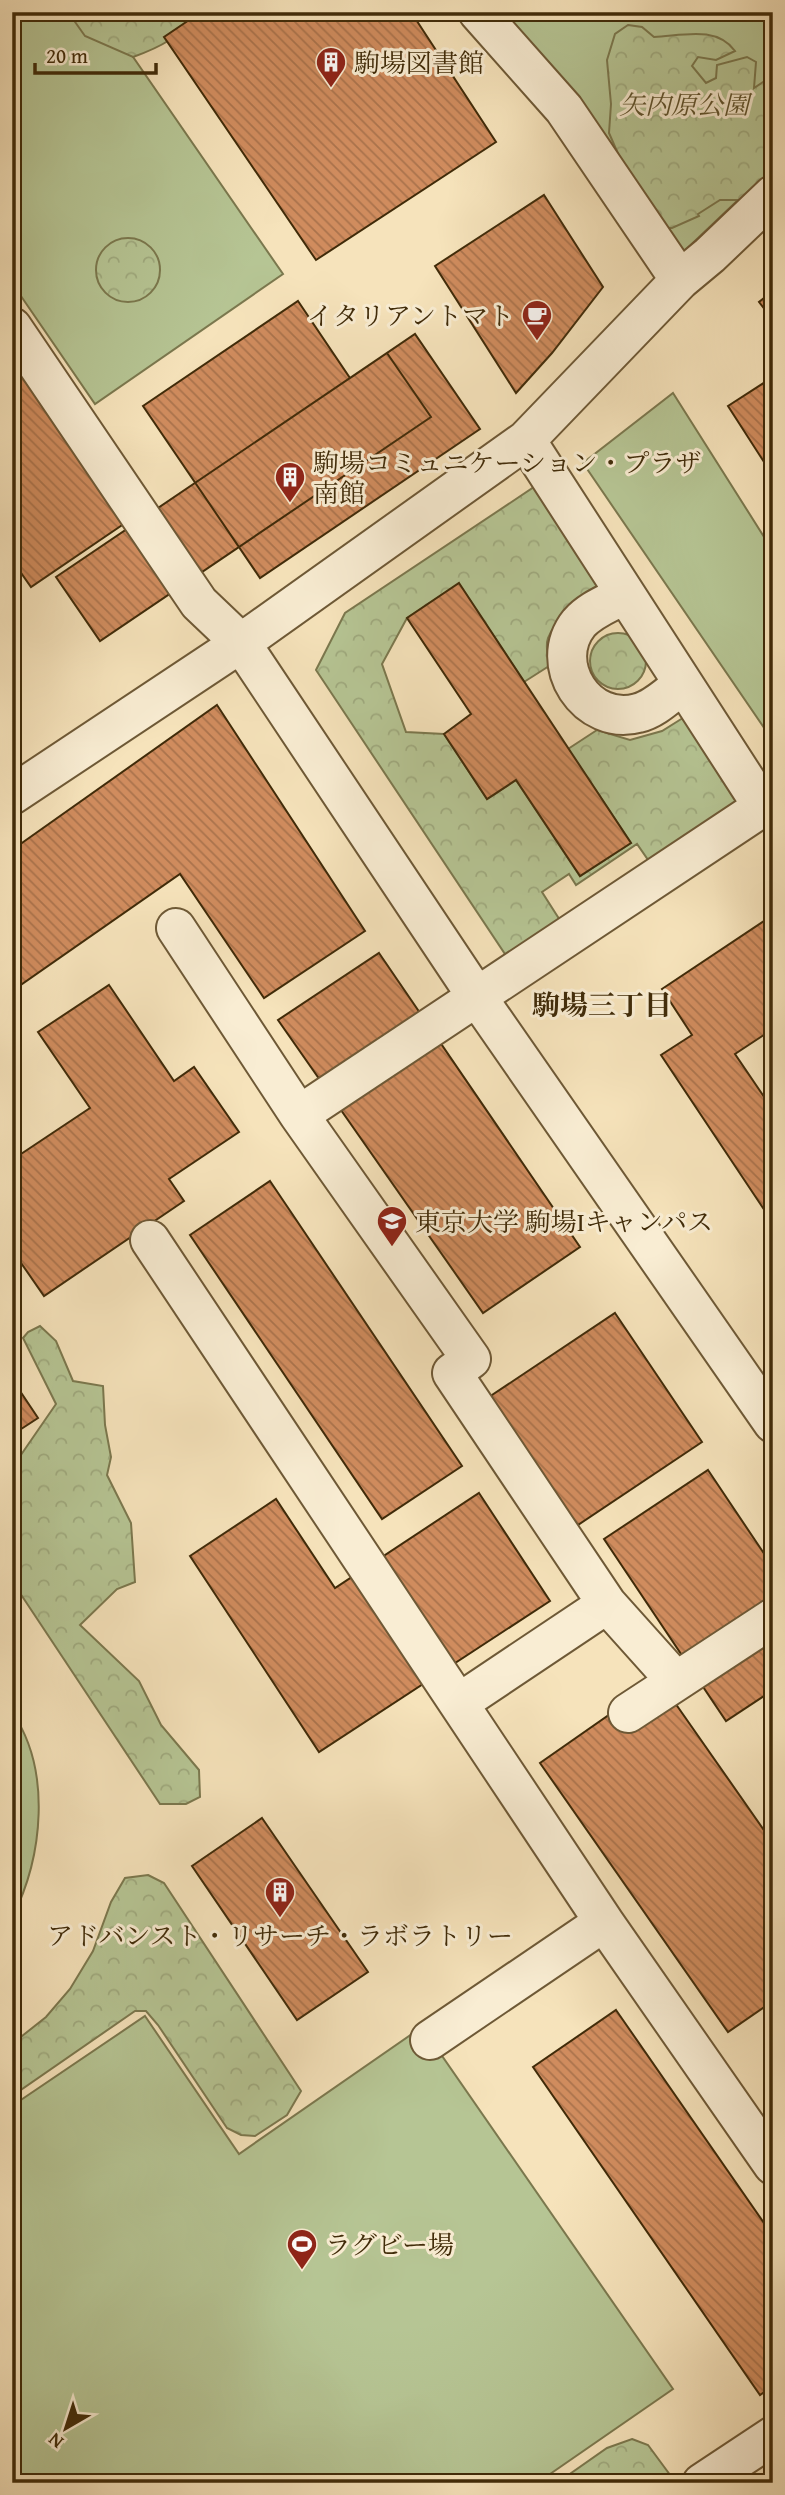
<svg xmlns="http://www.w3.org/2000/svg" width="785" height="2495" font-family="'Gentium Book Plus','Noto Serif JP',serif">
	<defs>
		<pattern id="forest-crowns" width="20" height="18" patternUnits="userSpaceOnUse" patternTransform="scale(1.75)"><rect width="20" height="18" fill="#b6c594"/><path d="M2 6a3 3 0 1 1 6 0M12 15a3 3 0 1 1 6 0" fill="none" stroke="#9ea97e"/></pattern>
		<pattern id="building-back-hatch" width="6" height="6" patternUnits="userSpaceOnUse" patternTransform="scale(1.75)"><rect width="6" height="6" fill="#d08c5e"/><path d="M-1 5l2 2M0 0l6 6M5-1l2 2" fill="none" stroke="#aa734c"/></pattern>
	</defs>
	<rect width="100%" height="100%" fill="#f6e3bb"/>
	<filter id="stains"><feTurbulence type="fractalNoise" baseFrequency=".00286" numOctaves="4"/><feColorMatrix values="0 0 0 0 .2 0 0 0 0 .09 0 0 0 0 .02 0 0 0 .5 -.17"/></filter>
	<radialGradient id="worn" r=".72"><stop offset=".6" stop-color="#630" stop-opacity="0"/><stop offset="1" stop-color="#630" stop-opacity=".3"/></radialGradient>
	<path fill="#b6c594" stroke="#7b784e" stroke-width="2" d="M 12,12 L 102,12 L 283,274 L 95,404 L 12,283 Z
		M 499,12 L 773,12 L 773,156 L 758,181 L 677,258 Z
		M 673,393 L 773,551 L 773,741 L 583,463 Z
		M 12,1712 C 52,1770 43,1857 12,1918 Z
		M 145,2016 L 239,2154 L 422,2027 L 673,2389 L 537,2483 L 12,2483 L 12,2106 Z"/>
	<path fill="url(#forest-crowns)" stroke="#7b784e" stroke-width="2" d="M 68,12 L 194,12 C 183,37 158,48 133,57 L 85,36 Z
		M 628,25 L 642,27 L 654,37 C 681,36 716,25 735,51 L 716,60 L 698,57 L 692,66 L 706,83 L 716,78 L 717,65 L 747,57 L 756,62 L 754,88 L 766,80 L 773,82 L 773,198 L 768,200 L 720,200 L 698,214 L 699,216 L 672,228 L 636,228 L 620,158 L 609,133 L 611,104 L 607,60 L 615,34 Z
		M96 270a32 32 0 1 1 64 0a32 32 0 1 1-64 0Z
		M 537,485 L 606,588 C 586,600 557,615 548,638 C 545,646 548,657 549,666 L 524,682 L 459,584 L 407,618 L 382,664 L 406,732 L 444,734 L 487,799 L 516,780 L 580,876 L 631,843 L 568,749 L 597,730 L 630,740 L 662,731 L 686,716 L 746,805 L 653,867 L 637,844 L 576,885 L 569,874 L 542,892 L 563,925 L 509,960 L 316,670 L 345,613 Z
		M590 661a28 28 0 1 1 56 0a28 28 0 1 1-56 0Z
		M 40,1326 L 56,1341 L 73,1381 L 103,1386 L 105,1425 L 111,1457 L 107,1475 L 131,1523 L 135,1582 L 117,1589 L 80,1625 L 139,1681 L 161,1725 L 199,1770 L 200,1797 L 186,1804 L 160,1804 L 12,1581 L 14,1465 L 56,1404 L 23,1338 L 28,1332 Z
		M 148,1875 L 164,1883 L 301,2091 L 287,2115 L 255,2136 L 241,2135 L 227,2128 L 158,2025 L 146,2011 L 135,2011 L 12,2096 L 12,2044 L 46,2017 L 70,1989 L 93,1951 L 111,1902 L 125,1878 Z
		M 632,2439 L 648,2445 L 676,2483 L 557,2483 L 607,2448 Z"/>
	<path fill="url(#building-back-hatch)" stroke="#402b09" stroke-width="2" d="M 201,12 L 411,12 L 496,142 L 316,260 L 164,37 Z
		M 544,195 L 603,287 L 552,353 L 516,393 L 435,266 Z
		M 773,291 L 773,320 L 759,302 Z
		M 298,301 L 350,378 L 415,334 L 480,429 L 260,578 L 143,406 Z
		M 12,345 L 131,519 L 31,587 L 12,560 Z
		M 387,353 L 431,417 L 100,641 L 56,577 Z
		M 773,377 L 773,476 L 728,406 Z
		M 459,583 L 631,843 L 580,876 L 516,780 L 487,799 L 444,734 L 471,714 L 407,618 Z
		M 217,705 L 365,931 L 264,998 L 180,874 L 12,991 L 12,850 Z
		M 773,915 L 773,1029 L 735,1054 L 773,1110 L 773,1223 L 661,1055 L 692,1035 L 662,989 Z
		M 379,953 L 580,1247 L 483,1313 L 278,1020 Z
		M 109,985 L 174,1081 L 194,1067 L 239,1132 L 169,1179 L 184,1201 L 44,1296 L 12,1250 L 12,1160 L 90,1108 L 38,1032 Z
		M 270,1181 L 462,1466 L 382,1519 L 190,1235 Z
		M 615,1313 L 702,1442 L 575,1527 L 489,1397 Z
		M 12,1379 L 38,1418 L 12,1435 Z
		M 708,1470 L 773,1567 L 773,1690 L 726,1721 L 604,1539 Z
		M 479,1493 L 550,1601 L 319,1752 L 190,1556 L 276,1499 L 335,1588 Z
		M 659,1680 L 773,1843 L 773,2001 L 728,2032 L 540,1763 Z
		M 262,1818 L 368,1972 L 297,2020 L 192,1866 Z
		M 616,2010 L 773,2236 L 773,2386 L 760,2395 L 533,2067 Z"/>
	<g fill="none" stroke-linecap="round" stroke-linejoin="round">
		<g stroke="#6e5936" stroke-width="42">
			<path id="minor" d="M 478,12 L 564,109 L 680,280
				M 12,327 L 199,603 L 241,643 L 477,997 L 773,1423
				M 526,440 L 680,280 L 710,255 L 773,195
				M 625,594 C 610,603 591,609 579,623 C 546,664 587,727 638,713 C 655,709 669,694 683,684
				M 12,795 L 241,643 L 526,440 L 763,807
				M 176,928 L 299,1115 L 773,800
				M 299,1115 L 471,1359 L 452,1373 L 607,1604 L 459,1703
				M 150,1240 L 604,1922
				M 607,1604 L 676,1681
				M 628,1713 L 773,1618
				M 430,2040 L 604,1922 L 773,2165
				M 702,2483 L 773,2436"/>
		</g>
		<use href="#minor" stroke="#f9edd3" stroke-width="38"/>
	</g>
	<defs>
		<g id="building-pin" transform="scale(1.575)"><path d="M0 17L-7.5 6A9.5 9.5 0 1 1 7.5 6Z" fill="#8f2418" stroke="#f9edd3"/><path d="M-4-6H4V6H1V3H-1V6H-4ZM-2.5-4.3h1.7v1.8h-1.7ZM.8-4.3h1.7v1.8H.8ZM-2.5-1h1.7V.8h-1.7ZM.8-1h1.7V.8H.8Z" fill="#fff"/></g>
		<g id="cafe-pin" transform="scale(1.575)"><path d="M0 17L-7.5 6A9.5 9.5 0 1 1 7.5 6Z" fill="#8f2418" stroke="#f9edd3"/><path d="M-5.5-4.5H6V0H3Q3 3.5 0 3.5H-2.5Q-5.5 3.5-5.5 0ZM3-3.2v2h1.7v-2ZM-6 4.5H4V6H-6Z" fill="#fff"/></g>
		<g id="university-pin" transform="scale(1.575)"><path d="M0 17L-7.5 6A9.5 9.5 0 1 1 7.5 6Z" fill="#8f2418" stroke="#f9edd3"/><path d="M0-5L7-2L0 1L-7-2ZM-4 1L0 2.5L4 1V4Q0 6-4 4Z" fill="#fff"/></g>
		<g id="stadium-pin" transform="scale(1.575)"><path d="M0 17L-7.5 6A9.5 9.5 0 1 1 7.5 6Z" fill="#8f2418" stroke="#f9edd3"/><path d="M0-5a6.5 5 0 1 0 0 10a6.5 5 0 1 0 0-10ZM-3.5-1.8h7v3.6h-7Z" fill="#fff"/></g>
	</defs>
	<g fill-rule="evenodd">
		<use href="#building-pin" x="331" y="62"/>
		<use href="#cafe-pin" x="537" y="315"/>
		<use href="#building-pin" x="290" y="477"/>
		<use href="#university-pin" x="392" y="1221"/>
		<use href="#building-pin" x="280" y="1892"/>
		<use href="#stadium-pin" x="302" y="2244"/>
	</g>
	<g text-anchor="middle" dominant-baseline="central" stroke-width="6" stroke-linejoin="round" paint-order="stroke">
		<g font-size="26" fill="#402b09" stroke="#f9edd3" text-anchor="start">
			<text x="354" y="62">駒場図書館</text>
			<text x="514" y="315" text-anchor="end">イタリアントマト</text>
			<text x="313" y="462">駒場コミュニケーション・プラザ<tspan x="313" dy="30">南館</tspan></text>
			<text x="415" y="1221">東京大学 駒場Ⅰキャンパス</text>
			<text x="280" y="1935" text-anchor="middle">アドバンスト・リサーチ・ラボラトリー</text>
			<text x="325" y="2244">ラグビー場</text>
		</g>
		<g font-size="26" font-style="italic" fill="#5e522c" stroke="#f9edd3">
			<text x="684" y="104">矢内原公園</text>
		</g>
		<g font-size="28" font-weight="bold" fill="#402b09" stroke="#f9edd3">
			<text x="602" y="1004">駒場三丁目</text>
		</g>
	</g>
	<rect width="785" height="2495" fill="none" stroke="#f6e3bb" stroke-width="42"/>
	<rect x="14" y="14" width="757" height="2467" fill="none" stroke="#402b09" stroke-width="3.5"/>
	<rect x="21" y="21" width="743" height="2453" fill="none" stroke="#402b09" stroke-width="2"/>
	<g transform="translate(66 2428) rotate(219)" stroke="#f9edd3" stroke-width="5" paint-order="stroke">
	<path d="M0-5L12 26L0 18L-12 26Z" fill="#402b09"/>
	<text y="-10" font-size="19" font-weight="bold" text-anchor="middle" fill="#402b09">N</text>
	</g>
	<path d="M35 63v10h121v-10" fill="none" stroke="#402b09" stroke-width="3.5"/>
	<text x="46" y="63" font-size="21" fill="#402b09" stroke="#f9edd3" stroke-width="5" paint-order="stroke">20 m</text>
	<rect width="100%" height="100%" filter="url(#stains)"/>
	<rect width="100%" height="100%" fill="url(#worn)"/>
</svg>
